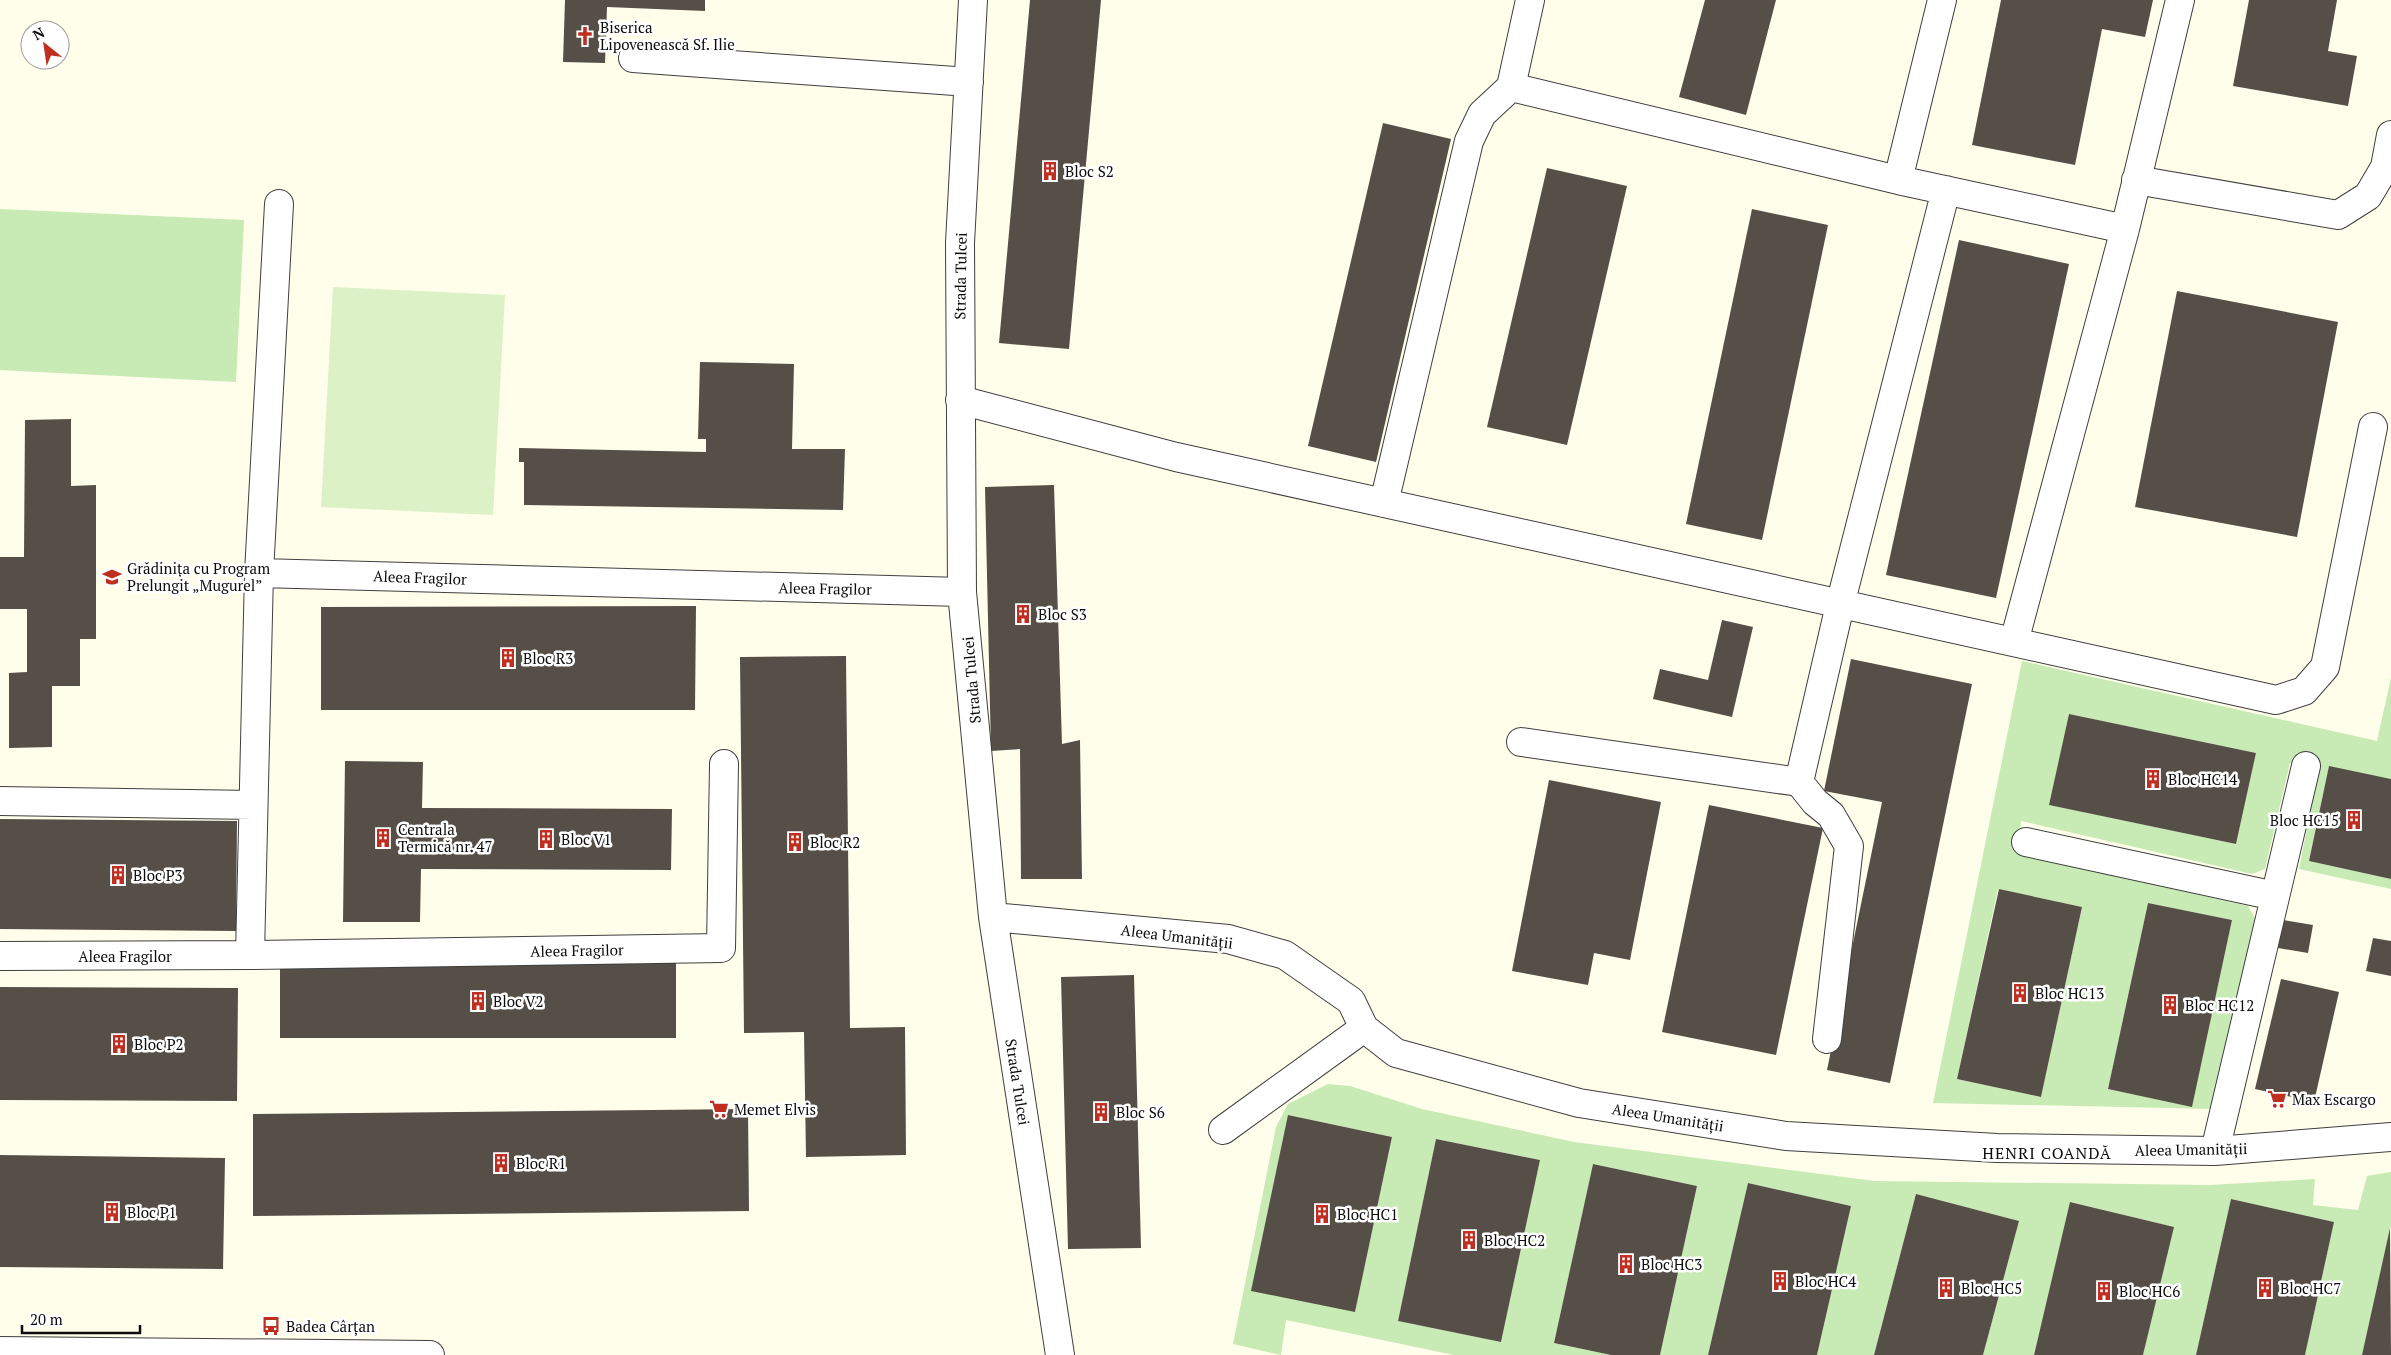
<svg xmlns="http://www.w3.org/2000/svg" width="2391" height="1355" font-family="'PT Serif',serif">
	<rect width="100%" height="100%" fill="#fffeeb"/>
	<path fill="#c8eab4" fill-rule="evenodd" d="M 0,209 L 244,220 L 236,382 L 0,370 Z
		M 2022,661 L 2377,741 L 2391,678 L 2391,779 L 2329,767 L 2309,861 L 2391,879 L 2391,889 L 2299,869 L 2319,767 L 2290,763 L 2265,869 L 2252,874 L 2021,821 L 2018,854 L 2248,906 L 2255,918 L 2213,1109 L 1933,1103 ZM 2069,714 L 2256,753 L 2236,844 L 2050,805 ZM 1998,889 L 2082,907 L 2041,1097 L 1957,1079 ZM 2148,903 L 2232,920 L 2192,1106 L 2108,1089 Z
		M 1328,1084 L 1350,1086 L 1422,1109 L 1574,1142 L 1875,1181 L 2210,1185 L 2315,1179 L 2313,1205 L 2358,1210 L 2367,1176 L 2391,1172 L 2391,1225 L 2362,1355 L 2305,1355 L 2334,1222 L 2231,1199 L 2196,1355 L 2143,1355 L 2173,1227 L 2071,1202 L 2034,1355 L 1983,1355 L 2019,1221 L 1916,1194 L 1874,1355 L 1817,1355 L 1851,1206 L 1748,1183 L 1708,1355 L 1660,1355 L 1697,1186 L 1593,1164 L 1554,1343 L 1611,1355 L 1454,1355 L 1286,1320 L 1281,1355 L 1233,1344 L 1276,1127 L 1288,1104 ZM 1288,1115 L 1392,1137 L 1355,1312 ZM 1436,1139 L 1540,1160 L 1501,1342 L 1398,1321 Z"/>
	<path fill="#dcf1c6" d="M 333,287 L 505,295 L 493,515 L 321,507 Z"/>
	<path fill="#554f48" d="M 565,0 L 705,0 L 705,11 L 607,7 L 605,63 L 563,62 Z
		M 1030,0 L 1101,0 L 1069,349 L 999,343 Z
		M 1705,0 L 1776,0 L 1746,115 L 1679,97 Z
		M 2001,0 L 2153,0 L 2145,37 L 2102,29 L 2075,165 L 1972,145 Z
		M 2249,0 L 2337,0 L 2328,51 L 2357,56 L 2348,106 L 2233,86 Z
		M 1383,123 L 1451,139 L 1376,462 L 1308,446 Z
		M 1547,168 L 1627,186 L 1567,445 L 1487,427 Z
		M 1752,209 L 1828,225 L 1762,540 L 1686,524 Z
		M 1959,240 L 2069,264 L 1996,598 L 1886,575 Z
		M 2177,291 L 2338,322 L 2297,537 L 2135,507 Z
		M 700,362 L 794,364 L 792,449 L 845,449 L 843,510 L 524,505 L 524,462 L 519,462 L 519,448 L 706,452 L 706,439 L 698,439 Z
		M 71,419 L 71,486 L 96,485 L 96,639 L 80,639 L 80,686 L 52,686 L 52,747 L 9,748 L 9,673 L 27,672 L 27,609 L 0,609 L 0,557 L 24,557 L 25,420 Z
		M 1054,485 L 1062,744 L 1080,740 L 1082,879 L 1021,879 L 1020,749 L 991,751 L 985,487 Z
		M 696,606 L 695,710 L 321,710 L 321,607 Z
		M 1722,620 L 1753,627 L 1732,717 L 1653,699 L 1660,669 L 1708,680 Z
		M 846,656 L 850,1028 L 905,1027 L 906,1155 L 806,1157 L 804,1032 L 744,1033 L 740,657 Z
		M 1851,659 L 1972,684 L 1890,1083 L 1827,1070 L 1882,802 L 1824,791 Z
		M 2069,714 L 2256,753 L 2236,844 L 2049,805 Z
		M 345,761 L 423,762 L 422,808 L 672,809 L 671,870 L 421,869 L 420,922 L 343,922 Z
		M 2329,766 L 2391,779 L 2391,879 L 2309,861 Z
		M 1549,780 L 1661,802 L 1630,960 L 1594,953 L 1588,985 L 1512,971 Z
		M 1709,805 L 1823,828 L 1776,1055 L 1662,1032 Z
		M 0,819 L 237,821 L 236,931 L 0,929 Z
		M 1999,889 L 2082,907 L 2041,1097 L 1957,1079 Z
		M 2148,903 L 2232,920 L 2192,1107 L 2108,1089 Z
		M 2283,920 L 2313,925 L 2308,953 L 2278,948 Z
		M 2373,938 L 2391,941 L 2391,976 L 2366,971 Z
		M 280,963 L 676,963 L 676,1038 L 280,1038 Z
		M 1134,975 L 1141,1248 L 1068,1249 L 1061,977 Z
		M 2281,979 L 2339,992 L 2314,1102 L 2255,1089 Z
		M 0,987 L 238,988 L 237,1101 L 0,1100 Z
		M 748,1109 L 749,1211 L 253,1216 L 253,1114 Z
		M 1288,1115 L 1392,1137 L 1355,1312 L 1251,1291 Z
		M 1436,1139 L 1540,1160 L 1501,1342 L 1398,1321 Z
		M 0,1155 L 225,1158 L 223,1269 L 0,1267 Z
		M 1593,1164 L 1697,1186 L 1660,1355 L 1611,1355 L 1554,1343 Z
		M 1748,1183 L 1851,1206 L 1817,1355 L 1708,1355 Z
		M 1916,1194 L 2019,1221 L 1983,1355 L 1874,1355 Z
		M 2231,1199 L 2334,1222 L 2305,1355 L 2196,1355 Z
		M 2070,1202 L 2174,1227 L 2143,1355 L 2034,1355 Z
		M 2390,1228 L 2391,1355 L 2362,1355 Z"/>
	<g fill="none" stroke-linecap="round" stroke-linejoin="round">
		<g stroke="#3f3f3f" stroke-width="30">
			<path id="minor" d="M 973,0 L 960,243 L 962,592 L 993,917 L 1060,1355
				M 633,58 L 969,82
				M 1511,87 L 1898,180 L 2125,229
				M 1898,180 L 1942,0
				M 2136,180 L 2338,215 L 2368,196 L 2385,167 L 2391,135
				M 960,400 L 1176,457 L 2276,700 L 2304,691 L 2325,667 L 2373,427
				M 1384,503 L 1469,141 L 1482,114 L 1511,87 L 1530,0
				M 259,573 L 279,204
				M 2014,642 L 2125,229 L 2180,0
				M 1521,742 L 1799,782
				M 0,801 L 253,805
				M 2026,842 L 2275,896
				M 993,917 L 1228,939 L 1285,955 L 1351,1001 L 1364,1028 L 1396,1053 L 1579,1103 L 1786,1136 L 1997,1148 L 2215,1151 L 2391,1137
				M 250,955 L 259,573 L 962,592
				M 0,956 L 250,955 L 721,948 L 724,764
				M 1827,1039 L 1849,846 L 1831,815 L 1815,802 L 1799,782 L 1840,605 L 1946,190
				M 1223,1130 L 1364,1028
				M 2215,1151 L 2306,766
				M 0,1351 L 430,1355"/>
		</g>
		<use href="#minor" stroke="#fff" stroke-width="28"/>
	</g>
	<defs>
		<g id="church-bare" transform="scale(1.5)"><path d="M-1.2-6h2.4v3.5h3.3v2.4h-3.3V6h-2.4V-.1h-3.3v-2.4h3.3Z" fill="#bf2f21" stroke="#fff" stroke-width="2.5" paint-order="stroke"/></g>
		<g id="building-bare" transform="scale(1.5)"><path d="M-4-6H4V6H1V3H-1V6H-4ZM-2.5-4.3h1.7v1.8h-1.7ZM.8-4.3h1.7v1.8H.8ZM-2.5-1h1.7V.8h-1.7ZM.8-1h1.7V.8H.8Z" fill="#bf2f21" stroke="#fff" stroke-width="2.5" paint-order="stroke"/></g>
		<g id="school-bare" transform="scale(1.5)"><path d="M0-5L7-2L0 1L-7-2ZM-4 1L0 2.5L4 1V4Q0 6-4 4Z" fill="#bf2f21" stroke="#fff" stroke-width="2.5" paint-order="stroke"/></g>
		<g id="supermarket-bare" transform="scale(1.5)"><path d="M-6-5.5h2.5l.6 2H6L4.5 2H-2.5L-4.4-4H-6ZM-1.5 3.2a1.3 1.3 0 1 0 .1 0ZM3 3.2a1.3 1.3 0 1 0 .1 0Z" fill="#bf2f21" stroke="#fff" stroke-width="2.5" paint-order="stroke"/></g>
		<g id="bus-bare" transform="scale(1.5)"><path d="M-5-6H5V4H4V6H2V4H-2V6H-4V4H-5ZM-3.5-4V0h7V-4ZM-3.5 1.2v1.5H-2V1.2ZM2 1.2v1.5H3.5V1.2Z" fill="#bf2f21" stroke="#fff" stroke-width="2.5" paint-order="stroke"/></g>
	</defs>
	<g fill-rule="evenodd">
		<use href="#church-bare" x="585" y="36"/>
		<use href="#building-bare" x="1050" y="171"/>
		<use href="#school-bare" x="112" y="577"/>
		<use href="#building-bare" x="1023" y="614"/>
		<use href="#building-bare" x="508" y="658"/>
		<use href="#building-bare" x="2153" y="779"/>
		<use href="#building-bare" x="2354" y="820"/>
		<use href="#building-bare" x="383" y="838"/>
		<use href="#building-bare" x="546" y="839"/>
		<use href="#building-bare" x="795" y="842"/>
		<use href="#building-bare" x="118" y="875"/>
		<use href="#building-bare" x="2020" y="993"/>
		<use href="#building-bare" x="478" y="1001"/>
		<use href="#building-bare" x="2170" y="1005"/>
		<use href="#building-bare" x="119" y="1044"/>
		<use href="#supermarket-bare" x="2277" y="1099"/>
		<use href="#supermarket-bare" x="719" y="1109"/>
		<use href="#building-bare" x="1101" y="1112"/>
		<use href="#building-bare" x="501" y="1163"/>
		<use href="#building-bare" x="112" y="1212"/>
		<use href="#building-bare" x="1322" y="1214"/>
		<use href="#building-bare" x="1469" y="1240"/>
		<use href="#building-bare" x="1626" y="1264"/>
		<use href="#building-bare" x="1780" y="1281"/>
		<use href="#building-bare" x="1946" y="1288"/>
		<use href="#building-bare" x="2265" y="1288"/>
		<use href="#building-bare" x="2104" y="1291"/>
		<use href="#bus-bare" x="271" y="1326"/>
	</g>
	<g text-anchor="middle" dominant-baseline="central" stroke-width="5" stroke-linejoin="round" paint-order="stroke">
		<g font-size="15" fill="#0c0c0c" stroke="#fff" text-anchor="start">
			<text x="600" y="27">Biserica<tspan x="600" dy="17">Lipovenească Sf. Ilie</tspan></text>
			<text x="1065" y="171">Bloc S2</text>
			<text x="127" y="568">Grădinița cu Program<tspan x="127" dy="17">Prelungit „Mugurel”</tspan></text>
			<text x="1038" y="614">Bloc S3</text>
			<text x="523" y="658">Bloc R3</text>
			<text x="2168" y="779">Bloc HC14</text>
			<text x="2339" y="820" text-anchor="end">Bloc HC15</text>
			<text x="398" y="829">Centrala<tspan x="398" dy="17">Termică nr. 47</tspan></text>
			<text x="561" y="839">Bloc V1</text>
			<text x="810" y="842">Bloc R2</text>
			<text x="133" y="875">Bloc P3</text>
			<text x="2035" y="993">Bloc HC13</text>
			<text x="493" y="1001">Bloc V2</text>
			<text x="2185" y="1005">Bloc HC12</text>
			<text x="134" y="1044">Bloc P2</text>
			<text x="2292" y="1099">Max Escargo</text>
			<text x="734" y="1109">Memet Elvis</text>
			<text x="1116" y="1112">Bloc S6</text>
			<text x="516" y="1163">Bloc R1</text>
			<text x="127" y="1212">Bloc P1</text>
			<text x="1337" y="1214">Bloc HC1</text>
			<text x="1484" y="1240">Bloc HC2</text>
			<text x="1641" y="1264">Bloc HC3</text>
			<text x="1795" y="1281">Bloc HC4</text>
			<text x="1961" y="1288">Bloc HC5</text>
			<text x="2280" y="1288">Bloc HC7</text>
			<text x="2119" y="1291">Bloc HC6</text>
			<text x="286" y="1326">Badea Cârțan</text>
		</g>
		<g font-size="15" fill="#0c0c0c" stroke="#fff">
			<text transform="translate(960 276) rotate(-89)">Strada Tulcei</text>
			<text transform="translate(420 577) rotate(2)">Aleea Fragilor</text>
			<text transform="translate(825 588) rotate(1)">Aleea Fragilor</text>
			<text transform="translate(971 680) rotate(-95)">Strada Tulcei</text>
			<text transform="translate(1177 936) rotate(7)">Aleea Umanității</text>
			<text transform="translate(577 950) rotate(-1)">Aleea Fragilor</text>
			<text x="125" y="956">Aleea Fragilor</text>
			<text transform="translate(1018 1082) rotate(81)">Strada Tulcei</text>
			<text transform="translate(1668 1117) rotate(9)">Aleea Umanității</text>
			<text transform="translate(2191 1149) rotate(-1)">Aleea Umanității</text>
		</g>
		<g font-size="16" letter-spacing="1" fill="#0c0c0c" stroke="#fff">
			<text x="2047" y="1153">HENRI COANDĂ</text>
		</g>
	</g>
	<g transform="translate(45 45) rotate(330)"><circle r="24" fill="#ffffff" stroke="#9e9e9e"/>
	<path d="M0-4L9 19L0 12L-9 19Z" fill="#bf2f21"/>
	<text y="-8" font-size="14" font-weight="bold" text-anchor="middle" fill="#0c0c0c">N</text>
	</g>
	<path d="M22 1325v8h118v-8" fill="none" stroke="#0c0c0c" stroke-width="2.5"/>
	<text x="30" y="1325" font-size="15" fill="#0c0c0c" stroke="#ffffff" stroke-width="4" paint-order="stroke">20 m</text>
</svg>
